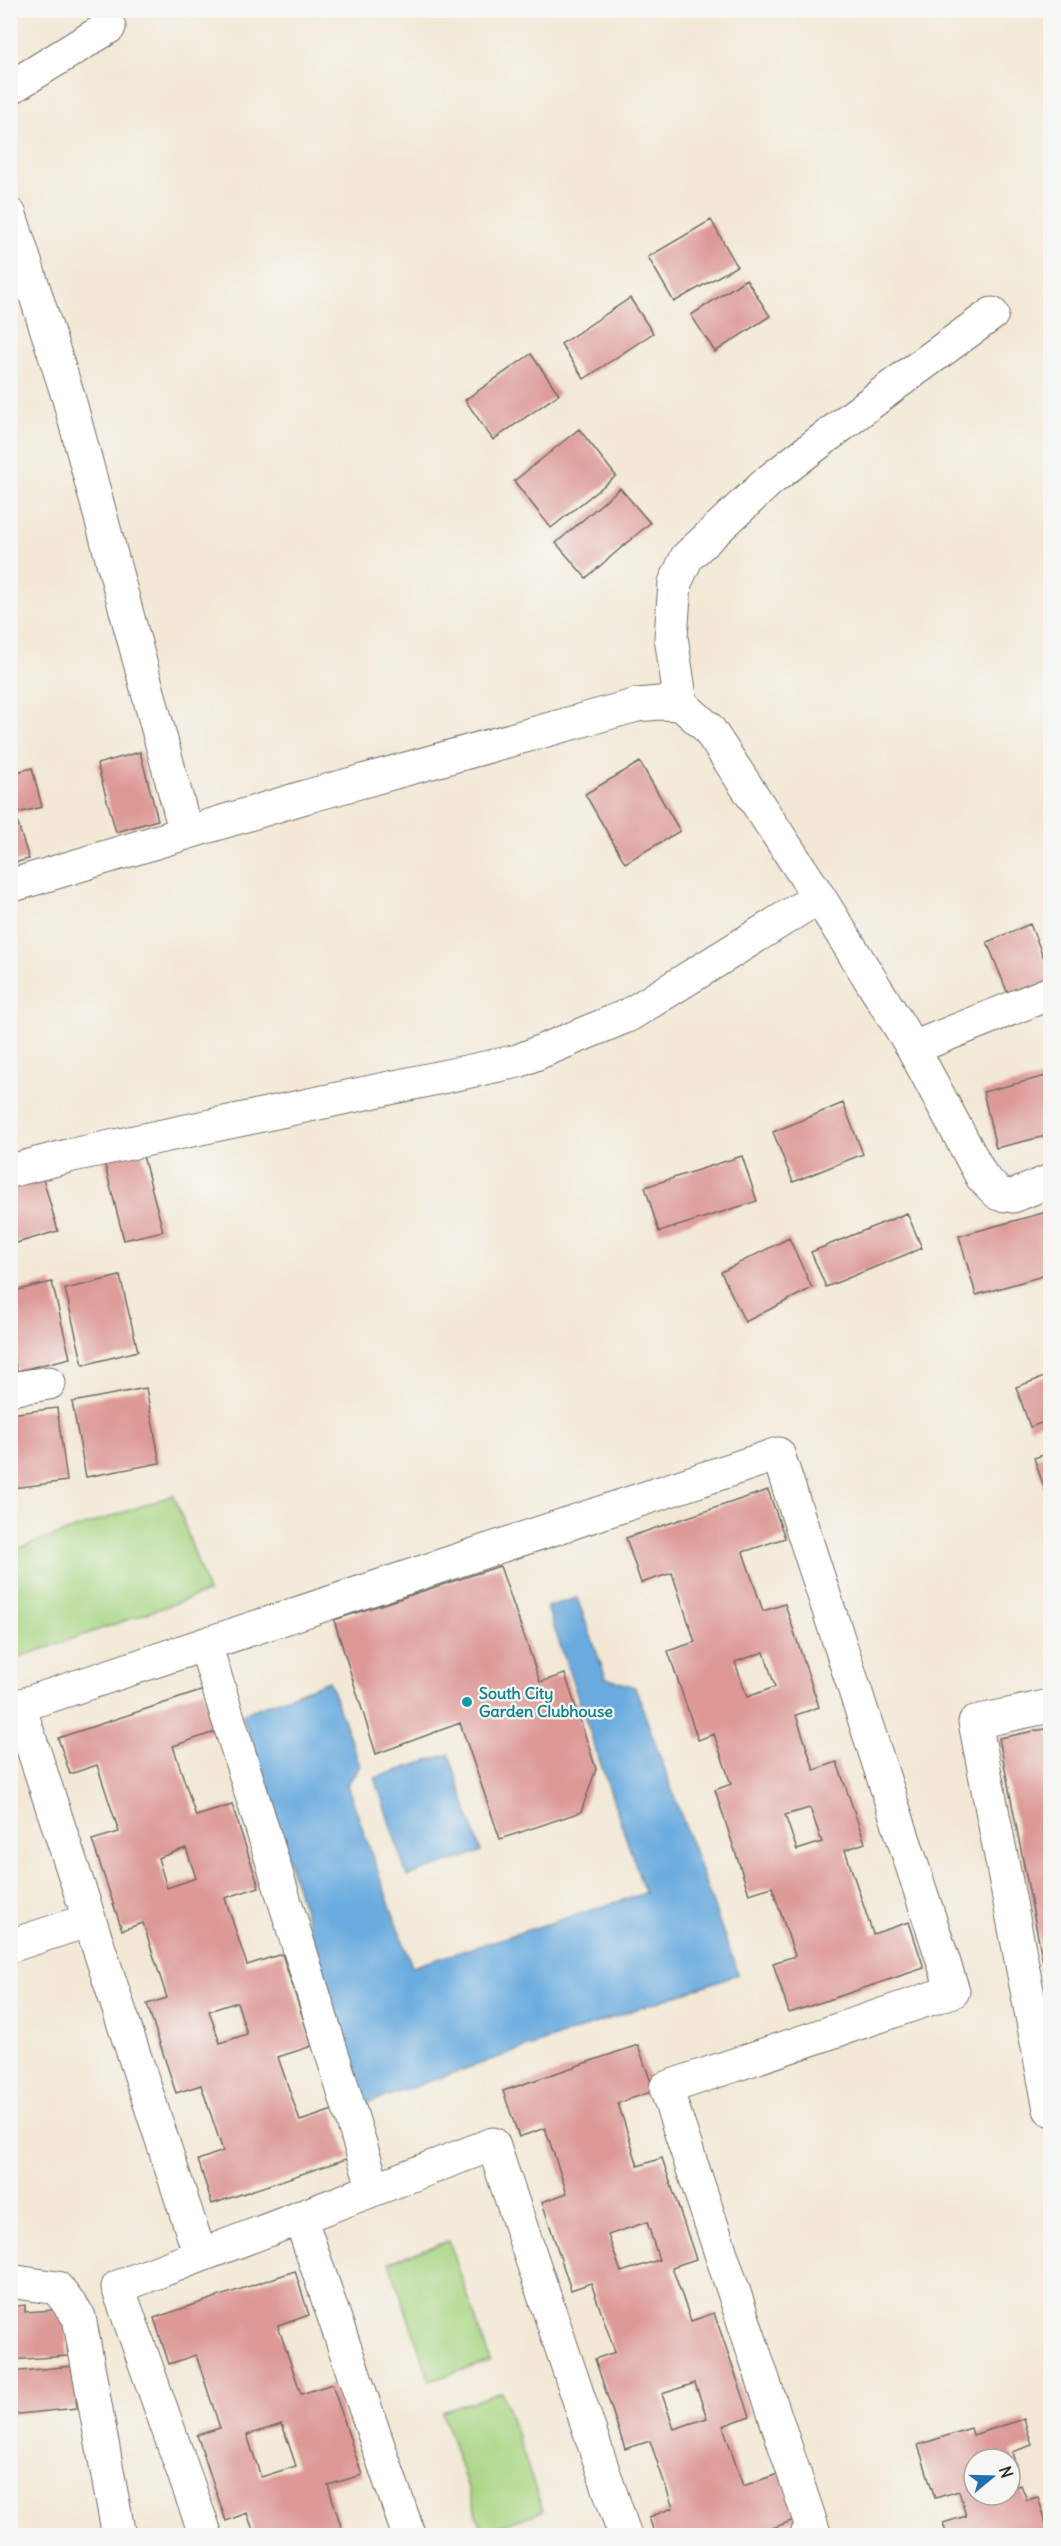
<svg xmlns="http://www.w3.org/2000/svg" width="1061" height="2546" font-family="Delius,sans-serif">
	<rect width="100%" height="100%" fill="#f6f6f2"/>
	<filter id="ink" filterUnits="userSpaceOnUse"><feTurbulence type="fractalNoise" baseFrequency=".0167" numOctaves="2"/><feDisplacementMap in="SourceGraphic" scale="12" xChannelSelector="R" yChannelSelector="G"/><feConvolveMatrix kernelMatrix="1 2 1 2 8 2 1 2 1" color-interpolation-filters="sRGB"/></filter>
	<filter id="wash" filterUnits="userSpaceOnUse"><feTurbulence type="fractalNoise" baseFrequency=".008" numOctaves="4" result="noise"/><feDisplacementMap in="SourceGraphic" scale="24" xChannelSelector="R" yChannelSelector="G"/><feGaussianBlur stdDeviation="1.35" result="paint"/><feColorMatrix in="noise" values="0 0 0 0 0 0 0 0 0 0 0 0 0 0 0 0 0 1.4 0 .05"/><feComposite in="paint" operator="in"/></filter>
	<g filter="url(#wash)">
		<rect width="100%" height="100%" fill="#f3e8d5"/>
		<path fill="#a9d683" stroke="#6a8057" stroke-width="1.5" d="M 174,1495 L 208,1592 L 11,1660 L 11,1551 Z
			M 449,2241 L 490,2361 L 430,2381 L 389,2262 Z
			M 502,2392 L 543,2511 L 483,2532 L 442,2412 Z"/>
		<path fill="#6bacdf" stroke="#4b6c85" stroke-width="1.5" d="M 577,1598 L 606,1678 L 635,1687 L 738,1974 L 365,2104 L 242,1714 L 329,1681 L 360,1766 L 347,1785 L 412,1967 L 645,1893 L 547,1607 Z
			M 449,1754 L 481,1852 L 407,1876 L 375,1778 Z"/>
		<g id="blocks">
			<path fill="#dd9996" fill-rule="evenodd" d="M 711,220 L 737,266 L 674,302 L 648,257 Z
				M 746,279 L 770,316 L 715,352 L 691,315 Z
				M 630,298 L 653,333 L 584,379 L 561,344 Z
				M 531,354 L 559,394 L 493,440 L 465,400 Z
				M 579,429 L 616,476 L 551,528 L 514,481 Z
				M 620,488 L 650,523 L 586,578 L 556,543 Z
				M 140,752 L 158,820 L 116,832 L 97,764 Z
				M 640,762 L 680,831 L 625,863 L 585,794 Z
				M 32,768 L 42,807 L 10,815 L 10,774 Z
				M 16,818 L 29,859 L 10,864 L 10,819 Z
				M 1030,924 L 1050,973 L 1050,985 L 1011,1001 L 987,942 Z
				M 1050,1075 L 1050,1135 L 996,1148 L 983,1092 Z
				M 843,1103 L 863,1154 L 793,1182 L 773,1132 Z
				M 140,1145 L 163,1231 L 124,1240 L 102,1154 Z
				M 742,1156 L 757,1201 L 659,1232 L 645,1187 Z
				M 40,1168 L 58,1231 L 13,1244 L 10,1234 L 10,1176 Z
				M 1050,1211 L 1050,1274 L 976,1295 L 959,1236 Z
				M 907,1213 L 922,1248 L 826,1287 L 811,1252 Z
				M 789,1238 L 812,1288 L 745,1322 L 721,1272 Z
				M 120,1276 L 138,1351 L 83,1365 L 65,1289 Z
				M 52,1282 L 70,1358 L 17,1371 L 10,1343 L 10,1292 Z
				M 1050,1375 L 1050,1420 L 1030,1427 L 1016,1387 Z
				M 146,1388 L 160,1463 L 86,1477 L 72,1402 Z
				M 57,1408 L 67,1481 L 13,1488 L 10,1414 Z
				M 1050,1453 L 1050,1505 L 1034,1458 Z
				M 768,1490 L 785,1538 L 743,1552 L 763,1611 L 785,1604 L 819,1707 L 796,1715 L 814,1770 L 837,1762 L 865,1843 L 845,1850 L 873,1934 L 909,1922 L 924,1968 L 789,2013 L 773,1963 L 795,1956 L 772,1887 L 749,1894 L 715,1790 L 731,1784 L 714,1734 L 698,1740 L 668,1651 L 695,1642 L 672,1573 L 641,1583 L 626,1538 ZM 764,1652 L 775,1687 L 747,1697 L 735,1662 ZM 810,1808 L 822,1842 L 797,1850 L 785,1815 Z
				M 500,1566 L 540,1682 L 565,1674 L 596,1769 L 581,1812 L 500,1839 L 460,1723 L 376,1754 L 334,1620 Z
				M 204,1690 L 218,1731 L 173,1746 L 196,1816 L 232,1805 L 259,1887 L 225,1898 L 247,1965 L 282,1954 L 312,2046 L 278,2057 L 300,2121 L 333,2110 L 349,2158 L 212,2204 L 198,2160 L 223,2151 L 201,2085 L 176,2093 L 147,2004 L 167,1998 L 143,1923 L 122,1930 L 92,1840 L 119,1832 L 97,1765 L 70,1774 L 58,1738 ZM 186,1848 L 196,1878 L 167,1888 L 158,1858 ZM 237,2002 L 247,2034 L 220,2043 L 209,2011 Z
				M 1050,1728 L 1050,1993 L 1049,1993 L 999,1738 Z
				M 638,2045 L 654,2091 L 618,2103 L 638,2166 L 662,2158 L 696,2259 L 672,2267 L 691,2321 L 714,2313 L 750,2416 L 723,2426 L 743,2486 L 781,2473 L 797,2519 L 750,2536 L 655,2536 L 649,2517 L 673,2508 L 650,2441 L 625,2449 L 595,2359 L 615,2352 L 591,2283 L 571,2290 L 542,2202 L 567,2193 L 545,2128 L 519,2137 L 503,2091 ZM 647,2222 L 659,2260 L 621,2272 L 608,2235 ZM 695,2383 L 707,2418 L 674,2429 L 662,2394 Z
				M 295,2271 L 309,2315 L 278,2326 L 301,2394 L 332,2384 L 362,2475 L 328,2485 L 344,2536 L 255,2536 L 247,2513 L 226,2521 L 197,2435 L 220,2428 L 196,2355 L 169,2364 L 154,2318 ZM 282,2424 L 296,2466 L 261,2477 L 247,2435 Z
				M 25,2305 L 25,2312 L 54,2310 L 65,2321 L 68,2356 L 10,2360 L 10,2307 Z
				M 73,2366 L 77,2408 L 10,2415 L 10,2372 Z
				M 1024,2419 L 1032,2445 L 1012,2452 L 1017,2469 L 1010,2471 L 1010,2459 L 974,2459 L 974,2495 L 1010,2495 L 1010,2488 L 1021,2485 L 1027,2500 L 1038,2497 L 1050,2536 L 947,2536 L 943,2523 L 966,2516 L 959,2491 L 935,2498 L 918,2445 L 971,2428 L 973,2435 Z"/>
		</g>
	</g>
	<g filter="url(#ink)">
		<use href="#blocks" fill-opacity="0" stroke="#716d66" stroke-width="1.5"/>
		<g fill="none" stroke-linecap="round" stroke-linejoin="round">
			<g stroke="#716d66" stroke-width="35">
				<path id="minor" d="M 10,88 L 109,27
					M 10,215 L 69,399 L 186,833
					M 681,704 L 671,637 L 675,583 L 687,557 L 770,480 L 890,388 L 992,314
					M 10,886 L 305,797 L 637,705 L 659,703 L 681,704 L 708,728 L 819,897 L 913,1048 L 982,1177 L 999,1194 L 1013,1196 L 1050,1181
					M 913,1048 L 1050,993
					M 10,1171 L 68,1156 L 518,1061 L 629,1015 L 819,897
					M 10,1389 L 49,1383
					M 205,1644 L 374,2189
					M 10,1704 L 19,1706 L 778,1454 L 953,1991 L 666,2088 L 814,2533 L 806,2536
					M 19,1706 L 200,2255
					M 1050,1706 L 975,1722 L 1050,2109
					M 10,1946 L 89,1920
					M 300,2217 L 409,2536
					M 10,2281 L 57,2288 L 79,2317 L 119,2536
					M 206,2536 L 118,2287 L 493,2144 L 625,2536"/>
			</g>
			<use href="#minor" stroke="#fff" stroke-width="33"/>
		</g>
	</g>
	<circle fill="#0f9aa8" stroke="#f6f6f2" stroke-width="2" cx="467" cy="1702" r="6"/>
	<g text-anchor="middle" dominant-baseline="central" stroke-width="4.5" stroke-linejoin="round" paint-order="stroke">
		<g font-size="16" font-weight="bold" fill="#0d838f" stroke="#f6f6f2" text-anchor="start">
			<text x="479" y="1693">South City<tspan x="479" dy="18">Garden Clubhouse</tspan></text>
		</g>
	</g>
	<rect width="1061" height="2546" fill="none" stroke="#f6f6f2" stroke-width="36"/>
	<g transform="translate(992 2477) rotate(71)"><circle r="28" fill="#f6f6f2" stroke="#a5a5a2" stroke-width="1.5"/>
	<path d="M0-4.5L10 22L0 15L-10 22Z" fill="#1f6fb2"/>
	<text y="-9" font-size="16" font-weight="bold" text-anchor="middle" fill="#2b2b2b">N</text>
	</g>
</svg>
